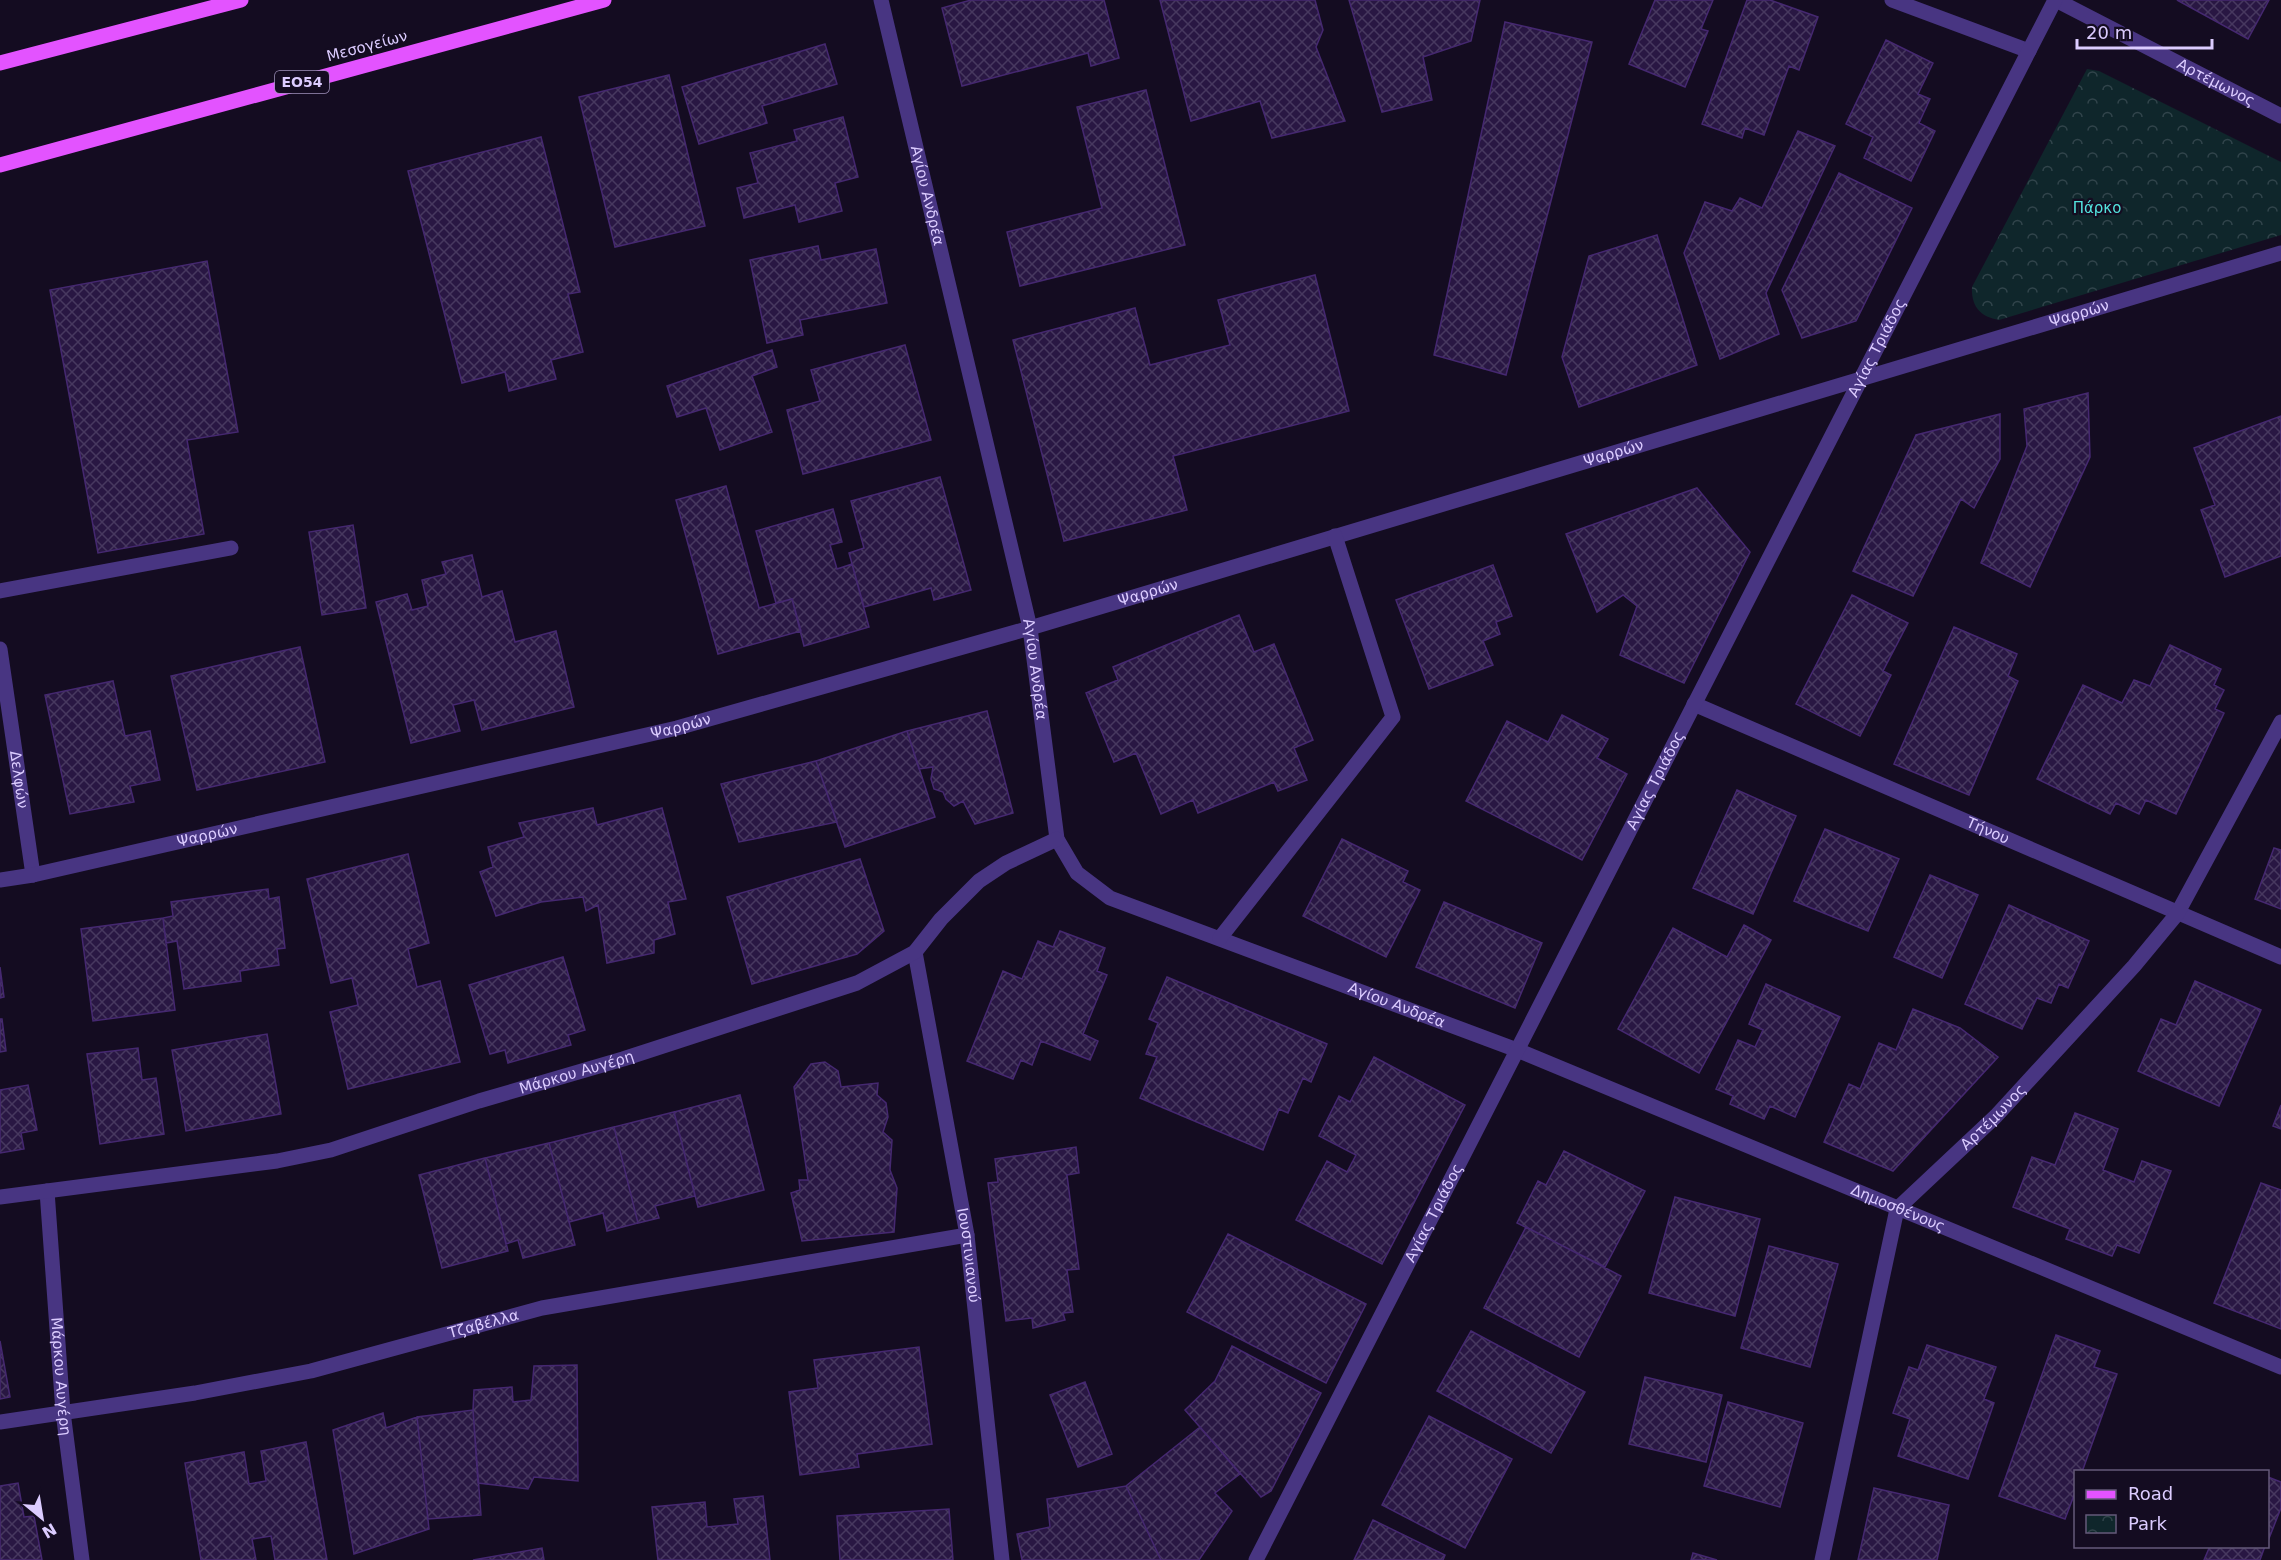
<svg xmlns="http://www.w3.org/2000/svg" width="2281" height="1560" font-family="'DejaVu Sans',sans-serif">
	<defs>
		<pattern id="park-crowns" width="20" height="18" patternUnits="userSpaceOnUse" patternTransform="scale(1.5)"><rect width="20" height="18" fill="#0f262b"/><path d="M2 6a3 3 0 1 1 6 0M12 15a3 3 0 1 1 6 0" fill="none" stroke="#31444b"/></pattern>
		<pattern id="building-cross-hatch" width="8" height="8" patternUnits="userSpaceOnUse" patternTransform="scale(1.5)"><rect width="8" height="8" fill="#291743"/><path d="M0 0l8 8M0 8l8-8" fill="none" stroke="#47385f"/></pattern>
	</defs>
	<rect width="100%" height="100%" fill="#140c21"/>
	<path fill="url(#park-crowns)" d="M 2087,69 L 2099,71 L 2281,162 L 2281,235 L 1999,320 C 1980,317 1971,306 1972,287 Z"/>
	<path fill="url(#building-cross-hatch)" stroke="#452870" stroke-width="1.5" d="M 971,0 L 1104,0 L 1119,58 L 1091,66 L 1088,53 L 962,86 L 942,8 Z
		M 1160,0 L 1315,0 L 1323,30 L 1316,47 L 1345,121 L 1272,138 L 1260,101 L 1191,121 Z
		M 1349,0 L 1480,0 L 1471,41 L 1423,57 L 1432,100 L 1382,112 Z
		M 1655,0 L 1713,0 L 1701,29 L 1708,31 L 1685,87 L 1629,64 Z
		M 1747,0 L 1770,0 L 1818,17 L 1799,70 L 1789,66 L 1764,135 L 1745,128 L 1742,138 L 1702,124 Z
		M 2177,0 L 2269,0 L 2248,39 Z
		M 1505,22 L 1592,42 L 1506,375 L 1434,355 Z
		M 1886,40 L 1933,63 L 1918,94 L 1930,99 L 1919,123 L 1935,131 L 1911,181 L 1864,158 L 1873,137 L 1846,124 Z
		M 825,44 L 837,84 L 762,106 L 767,123 L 699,144 L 682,87 Z
		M 669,75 L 705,226 L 615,247 L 579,97 Z
		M 1146,90 L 1185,245 L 1020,286 L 1007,232 L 1102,208 L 1077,107 Z
		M 843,117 L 858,177 L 835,183 L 842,211 L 799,222 L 795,205 L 744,218 L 737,188 L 758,183 L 750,153 L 797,141 L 794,130 Z
		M 1798,131 L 1835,146 L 1766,293 L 1779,334 L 1720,359 L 1684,253 L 1705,202 L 1732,211 L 1740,198 L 1762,208 Z
		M 541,137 L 580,292 L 568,294 L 583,352 L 551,360 L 556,379 L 509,391 L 505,372 L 462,383 L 408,171 Z
		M 1839,173 L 1912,208 L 1856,321 L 1802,338 L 1782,290 Z
		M 1657,235 L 1697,365 L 1579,407 L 1562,357 L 1589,256 Z
		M 818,246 L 821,260 L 876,249 L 887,303 L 800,320 L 803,335 L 767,343 L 750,260 Z
		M 207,261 L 238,432 L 187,440 L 204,534 L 98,553 L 50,290 Z
		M 1315,275 L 1349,411 L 1173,456 L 1187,510 L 1064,541 L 1013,340 L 1135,308 L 1150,365 L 1230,345 L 1218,300 Z
		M 905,345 L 931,440 L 803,474 L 787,410 L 820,401 L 811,370 Z
		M 772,350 L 777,367 L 752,376 L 772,432 L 720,450 L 706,408 L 677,417 L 667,386 Z
		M 2088,393 L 2090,457 L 2030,587 L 1981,563 L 2027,446 L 2024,409 Z
		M 2000,414 L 2000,459 L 1974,508 L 1961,499 L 1913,596 L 1853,571 L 1916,435 Z
		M 2281,416 L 2281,556 L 2225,577 L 2201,510 L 2215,505 L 2194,448 Z
		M 940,477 L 971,590 L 934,600 L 931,588 L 864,607 L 849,553 L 864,548 L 851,501 Z
		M 726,486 L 759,608 L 792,599 L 801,631 L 718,654 L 676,500 Z
		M 1697,488 L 1750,552 L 1684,683 L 1620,655 L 1637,606 L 1623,595 L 1597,612 L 1566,534 Z
		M 833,509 L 842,542 L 830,545 L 837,569 L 852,564 L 869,627 L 804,646 L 792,599 L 776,603 L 756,531 Z
		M 353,525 L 366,608 L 322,615 L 309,532 Z
		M 472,555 L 482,597 L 502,591 L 515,642 L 556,631 L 574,707 L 482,730 L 474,700 L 453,705 L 460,731 L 411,743 L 376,602 L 407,594 L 412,610 L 428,606 L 422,580 L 446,574 L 442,562 Z
		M 1493,565 L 1512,616 L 1496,622 L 1500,634 L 1483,641 L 1493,665 L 1429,689 L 1396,600 Z
		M 1852,595 L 1908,623 L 1883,671 L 1891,675 L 1860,736 L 1796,704 Z
		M 1239,615 L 1254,652 L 1274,644 L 1313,740 L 1294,748 L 1307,780 L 1278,791 L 1274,782 L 1198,813 L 1193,800 L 1161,814 L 1136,753 L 1114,762 L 1086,693 L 1118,680 L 1113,667 Z
		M 1954,627 L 2017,654 L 2008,676 L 2018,681 L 1969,795 L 1894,764 Z
		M 2170,645 L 2221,669 L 2214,685 L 2224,690 L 2215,709 L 2224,713 L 2176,814 L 2146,800 L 2139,814 L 2116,803 L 2110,814 L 2037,779 L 2083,685 L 2122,703 L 2134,680 L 2150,686 Z
		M 300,647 L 325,762 L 197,790 L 171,676 Z
		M 113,681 L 125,736 L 150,731 L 160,780 L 130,786 L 134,802 L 70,814 L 45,695 Z
		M 987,711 L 1013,813 L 975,824 L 963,801 L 954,806 L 946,799 L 943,792 L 934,789 L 931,779 L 933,767 L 919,769 L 907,731 Z
		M 1562,715 L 1608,739 L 1597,758 L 1627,774 L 1582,860 L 1466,801 L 1507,721 L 1548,742 Z
		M 907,731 L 935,817 L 845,847 L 816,761 Z
		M 816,761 L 837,822 L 739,842 L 721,784 Z
		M 1737,790 L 1796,816 L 1753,914 L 1693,888 Z
		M 593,808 L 597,825 L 662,808 L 686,899 L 668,902 L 675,934 L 654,940 L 654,953 L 607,963 L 598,905 L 586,911 L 583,897 L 541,902 L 496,916 L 480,872 L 493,867 L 488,847 L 524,837 L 519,823 Z
		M 1825,829 L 1899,859 L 1868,931 L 1794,901 Z
		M 1342,839 L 1408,871 L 1403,882 L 1420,890 L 1386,957 L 1303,916 Z
		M 2274,848 L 2281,850 L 2281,909 L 2255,899 Z
		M 408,854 L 429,943 L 408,949 L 417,987 L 440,981 L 460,1062 L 348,1089 L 330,1012 L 358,1005 L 352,978 L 331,983 L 307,879 Z
		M 860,859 L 884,931 L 857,954 L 752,984 L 727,897 Z
		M 1930,875 L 1978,895 L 1942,978 L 1894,957 Z
		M 268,889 L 269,899 L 279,897 L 285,948 L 277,949 L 279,965 L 240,971 L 241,981 L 184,989 L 177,941 L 166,943 L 163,918 L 173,916 L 171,902 Z
		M 1444,902 L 1542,943 L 1515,1008 L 1416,967 Z
		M 2009,905 L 2089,941 L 2068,988 L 2059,984 L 2051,1003 L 2037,998 L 2022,1029 L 1965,1004 Z
		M 163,918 L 175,1010 L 93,1021 L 81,929 Z
		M 1744,925 L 1771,940 L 1699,1073 L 1618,1029 L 1673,928 L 1727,957 Z
		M 1060,931 L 1105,948 L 1097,971 L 1107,975 L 1083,1034 L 1098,1041 L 1090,1060 L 1041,1041 L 1032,1065 L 1021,1060 L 1013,1079 L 967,1061 L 1003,971 L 1022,979 L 1038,941 L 1053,947 Z
		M 563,957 L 585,1030 L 568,1035 L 571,1045 L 508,1063 L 505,1050 L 490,1054 L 469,985 Z
		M 0,967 L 4,997 L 0,998 Z
		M 1167,977 L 1327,1044 L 1311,1082 L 1303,1078 L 1288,1113 L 1279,1109 L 1263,1150 L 1140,1098 L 1157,1057 L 1146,1054 L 1158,1023 L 1149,1019 Z
		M 2195,981 L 2261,1010 L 2219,1106 L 2138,1071 L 2161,1019 L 2176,1025 Z
		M 1766,984 L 1840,1017 L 1795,1117 L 1770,1106 L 1764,1119 L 1730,1104 L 1733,1096 L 1716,1089 L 1738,1040 L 1755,1047 L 1763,1030 L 1749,1024 Z
		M 1913,1009 L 1960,1028 L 1998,1057 L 1893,1171 L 1824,1142 L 1849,1084 L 1860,1089 L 1879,1043 L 1896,1050 Z
		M 0,1019 L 2,1019 L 6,1051 L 0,1052 Z
		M 267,1034 L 281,1114 L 186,1131 L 172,1050 Z
		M 138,1048 L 142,1080 L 156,1078 L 164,1134 L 100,1144 L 87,1054 Z
		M 1374,1057 L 1465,1105 L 1382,1264 L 1296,1220 L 1327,1161 L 1347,1172 L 1356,1155 L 1319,1136 L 1339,1096 L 1350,1102 Z
		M 825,1062 L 838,1071 L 841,1087 L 878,1083 L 877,1095 L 886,1103 L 888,1117 L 883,1132 L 892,1140 L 890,1170 L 897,1188 L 894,1232 L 802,1241 L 791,1193 L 800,1190 L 799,1180 L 808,1180 L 794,1087 L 811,1064 Z
		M 28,1085 L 37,1130 L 21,1133 L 24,1149 L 0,1153 L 0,1090 Z
		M 740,1095 L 764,1190 L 698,1207 L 674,1112 Z
		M 2281,1105 L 2281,1129 L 2273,1126 Z
		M 674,1112 L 695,1196 L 655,1206 L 659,1218 L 638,1223 L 614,1127 Z
		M 2075,1113 L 2118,1129 L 2103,1170 L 2134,1182 L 2142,1161 L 2171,1171 L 2139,1253 L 2117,1245 L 2112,1256 L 2066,1239 L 2070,1229 L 2013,1207 L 2032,1157 L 2055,1165 Z
		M 614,1127 L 638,1223 L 607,1231 L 603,1213 L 569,1222 L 549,1143 Z
		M 549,1143 L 575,1245 L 523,1258 L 518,1240 L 506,1244 L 485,1158 Z
		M 1076,1147 L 1079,1173 L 1067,1175 L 1079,1269 L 1067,1270 L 1073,1312 L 1063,1313 L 1065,1320 L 1033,1328 L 1032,1318 L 1006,1321 L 988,1183 L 998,1182 L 995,1159 Z
		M 1564,1151 L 1645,1191 L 1605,1267 L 1517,1223 L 1538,1181 L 1546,1185 Z
		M 485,1158 L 508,1251 L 442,1268 L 419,1175 Z
		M 2261,1183 L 2281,1190 L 2281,1329 L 2214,1303 Z
		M 1675,1197 L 1760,1219 L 1735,1316 L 1649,1293 Z
		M 1526,1227 L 1621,1276 L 1579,1357 L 1484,1308 Z
		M 1228,1234 L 1366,1304 L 1326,1383 L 1187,1312 Z
		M 1769,1246 L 1838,1264 L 1810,1367 L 1741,1348 Z
		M 1471,1331 L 1585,1392 L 1551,1453 L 1437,1391 Z
		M 2056,1335 L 2100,1351 L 2094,1367 L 2117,1374 L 2082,1472 L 2076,1472 L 2076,1490 L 2065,1519 L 1999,1496 Z
		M 0,1341 L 10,1397 L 0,1399 Z
		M 1927,1345 L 1996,1367 L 1984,1399 L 1994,1403 L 1968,1479 L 1898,1456 L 1910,1419 L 1893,1413 L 1909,1367 L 1918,1370 Z
		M 1232,1346 L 1321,1393 L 1271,1491 L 1261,1497 L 1185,1410 L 1215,1381 Z
		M 919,1347 L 932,1444 L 857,1454 L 859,1467 L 800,1475 L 789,1392 L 818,1388 L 814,1360 Z
		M 577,1365 L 578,1481 L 534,1477 L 528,1489 L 478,1483 L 473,1410 L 474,1390 L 512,1387 L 513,1402 L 531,1400 L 534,1366 Z
		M 1645,1377 L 1722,1395 L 1706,1462 L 1629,1444 Z
		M 1085,1382 L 1112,1454 L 1078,1467 L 1050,1395 Z
		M 1728,1402 L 1803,1423 L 1780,1507 L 1704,1486 Z
		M 473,1410 L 481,1515 L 428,1519 L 417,1417 Z
		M 383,1413 L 386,1428 L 417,1417 L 429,1529 L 354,1554 L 333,1430 Z
		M 1429,1416 L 1512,1459 L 1465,1548 L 1382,1505 Z
		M 1200,1427 L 1240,1474 L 1215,1493 L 1232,1511 L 1199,1560 L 1161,1560 L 1126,1486 Z
		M 306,1442 L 327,1560 L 275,1560 L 271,1536 L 252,1539 L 256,1560 L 201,1560 L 185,1463 L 244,1452 L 249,1484 L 266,1481 L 261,1451 Z
		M 2268,1477 L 2281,1482 L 2281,1508 L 2268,1541 Z
		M 18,1483 L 24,1517 L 34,1516 L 42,1560 L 0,1560 L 0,1486 Z
		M 1126,1486 L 1161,1560 L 1022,1560 L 1017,1534 L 1050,1527 L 1047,1499 Z
		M 1874,1488 L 1949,1505 L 1937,1560 L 1858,1560 Z
		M 763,1496 L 770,1560 L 658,1560 L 652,1507 L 705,1502 L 707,1527 L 738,1524 L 734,1499 Z
		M 949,1509 L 953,1560 L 840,1560 L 837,1516 Z
		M 1373,1520 L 1445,1555 L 1443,1560 L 1354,1560 Z
		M 2210,1546 L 2265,1546 L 2260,1560 L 2204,1560 Z
		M 542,1548 L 544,1560 L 473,1560 Z
		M 1693,1553 L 1717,1560 L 1691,1560 Z"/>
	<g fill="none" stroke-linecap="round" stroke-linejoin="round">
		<g stroke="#483582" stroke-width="15">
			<path id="s1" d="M 881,0 L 1030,628 L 1057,839 L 1077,873 L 1110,898 L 1517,1050 L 2281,1367"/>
			<path d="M 1892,0 L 2029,51"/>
			<path id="s2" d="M 2056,0 L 2281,116"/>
			<path d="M 0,591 L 231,548"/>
			<path id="s3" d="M 0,649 L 33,875"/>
			<path id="s4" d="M 1694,704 L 2281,957"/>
			<path id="s5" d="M 0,880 L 33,875 L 677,728 L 1030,628 L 2281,253"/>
			<path d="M 1220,938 L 1393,717 L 1335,536"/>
			<path id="s6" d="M 915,952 L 967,1235 L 1002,1560"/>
			<path id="s7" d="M 47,1191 L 63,1412 L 82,1560"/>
			<path id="s8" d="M 0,1197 L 277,1161 L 331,1150 L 479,1101 L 623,1059 L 857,983 L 915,952 L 941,919 L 979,881 L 1006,863 L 1057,839"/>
			<path id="s9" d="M 0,1422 L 195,1393 L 311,1371 L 542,1308 L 967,1235"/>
			<path id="s10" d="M 1256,1560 L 2055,0"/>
			<path id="s11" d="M 1822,1560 L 1897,1209 L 1996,1116 L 2134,966 L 2177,914 L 2281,722"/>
		</g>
		<path stroke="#e353ff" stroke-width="15" d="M 0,63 L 241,0
			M 0,165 L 604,0"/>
	</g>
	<g text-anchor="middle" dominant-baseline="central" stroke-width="4.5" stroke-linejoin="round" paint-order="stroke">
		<rect fill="#140c21" stroke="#a092bc" stroke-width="1.5" x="275" y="71" width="54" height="22" rx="4.5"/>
		<g font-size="14" font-weight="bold" fill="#dcccff">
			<text x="302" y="82">ΕΟ54</text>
		</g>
		<g font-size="15" fill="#dcccff" stroke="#140c21">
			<text transform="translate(367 46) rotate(-15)">Μεσογείων</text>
			<text stroke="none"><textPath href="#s2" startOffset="180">Αρτέμωνος</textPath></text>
			<text stroke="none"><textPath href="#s1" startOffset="201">Αγίου Ανδρέα</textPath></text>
			<text stroke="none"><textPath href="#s5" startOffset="2156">Ψαρρών</textPath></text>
			<text stroke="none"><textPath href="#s10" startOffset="1362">Αγίας Τριάδος</textPath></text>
			<text stroke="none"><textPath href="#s5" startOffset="1670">Ψαρρών</textPath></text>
			<text stroke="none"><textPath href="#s5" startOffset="1184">Ψαρρών</textPath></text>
			<text stroke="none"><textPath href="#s1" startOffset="687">Αγίου Ανδρέα</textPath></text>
			<text stroke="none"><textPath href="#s5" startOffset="698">Ψαρρών</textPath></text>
			<text stroke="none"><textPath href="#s3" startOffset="132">Δελφών</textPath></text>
			<text stroke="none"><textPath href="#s10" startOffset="876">Αγίας Τριάδος</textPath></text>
			<text stroke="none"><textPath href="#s4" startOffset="320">Τήνου</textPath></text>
			<text stroke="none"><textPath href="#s5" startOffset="212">Ψαρρών</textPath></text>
			<text stroke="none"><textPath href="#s1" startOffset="1245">Αγίου Ανδρέα</textPath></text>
			<text stroke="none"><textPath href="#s8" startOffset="592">Μάρκου Αυγέρη</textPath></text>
			<text stroke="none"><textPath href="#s11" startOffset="492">Αρτέμωνος</textPath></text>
			<text stroke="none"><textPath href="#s1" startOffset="1786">Δημοσθένους</textPath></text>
			<text stroke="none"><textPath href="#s10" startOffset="390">Αγίας Τριάδος</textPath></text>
			<text stroke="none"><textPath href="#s6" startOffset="308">Ιουστινιανού</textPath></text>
			<text stroke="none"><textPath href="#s9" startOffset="494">Τζαβέλλα</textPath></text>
			<text stroke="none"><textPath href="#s7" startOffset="186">Μάρκου Αυγέρη</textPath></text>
		</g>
		<g font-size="15" fill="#53e4de" stroke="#140c21">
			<text x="2097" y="208">Πάρκο</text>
		</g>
	</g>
	<rect x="2074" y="1470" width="195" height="78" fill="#140c21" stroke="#64597a" stroke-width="1.5"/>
	<rect x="2086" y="1490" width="30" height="9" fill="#e353ff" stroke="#64597a" stroke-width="1.5"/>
	<text x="2128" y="1500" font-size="18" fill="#dcccff">Road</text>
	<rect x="2086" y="1515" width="30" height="18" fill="url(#park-crowns)" stroke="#64597a" stroke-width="1.5"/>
	<text x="2128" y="1530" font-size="18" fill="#dcccff">Park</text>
	<g transform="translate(42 1518) rotate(150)" stroke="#140c21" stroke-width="4.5" paint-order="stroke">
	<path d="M0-4.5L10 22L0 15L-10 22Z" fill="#dcccff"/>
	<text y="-9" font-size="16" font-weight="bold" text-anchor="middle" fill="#dcccff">N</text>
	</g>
	<path d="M2077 39v9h135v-9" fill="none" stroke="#dcccff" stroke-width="3"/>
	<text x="2086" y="39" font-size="18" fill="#dcccff" stroke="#140c21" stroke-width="4.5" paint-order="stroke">20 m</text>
</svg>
